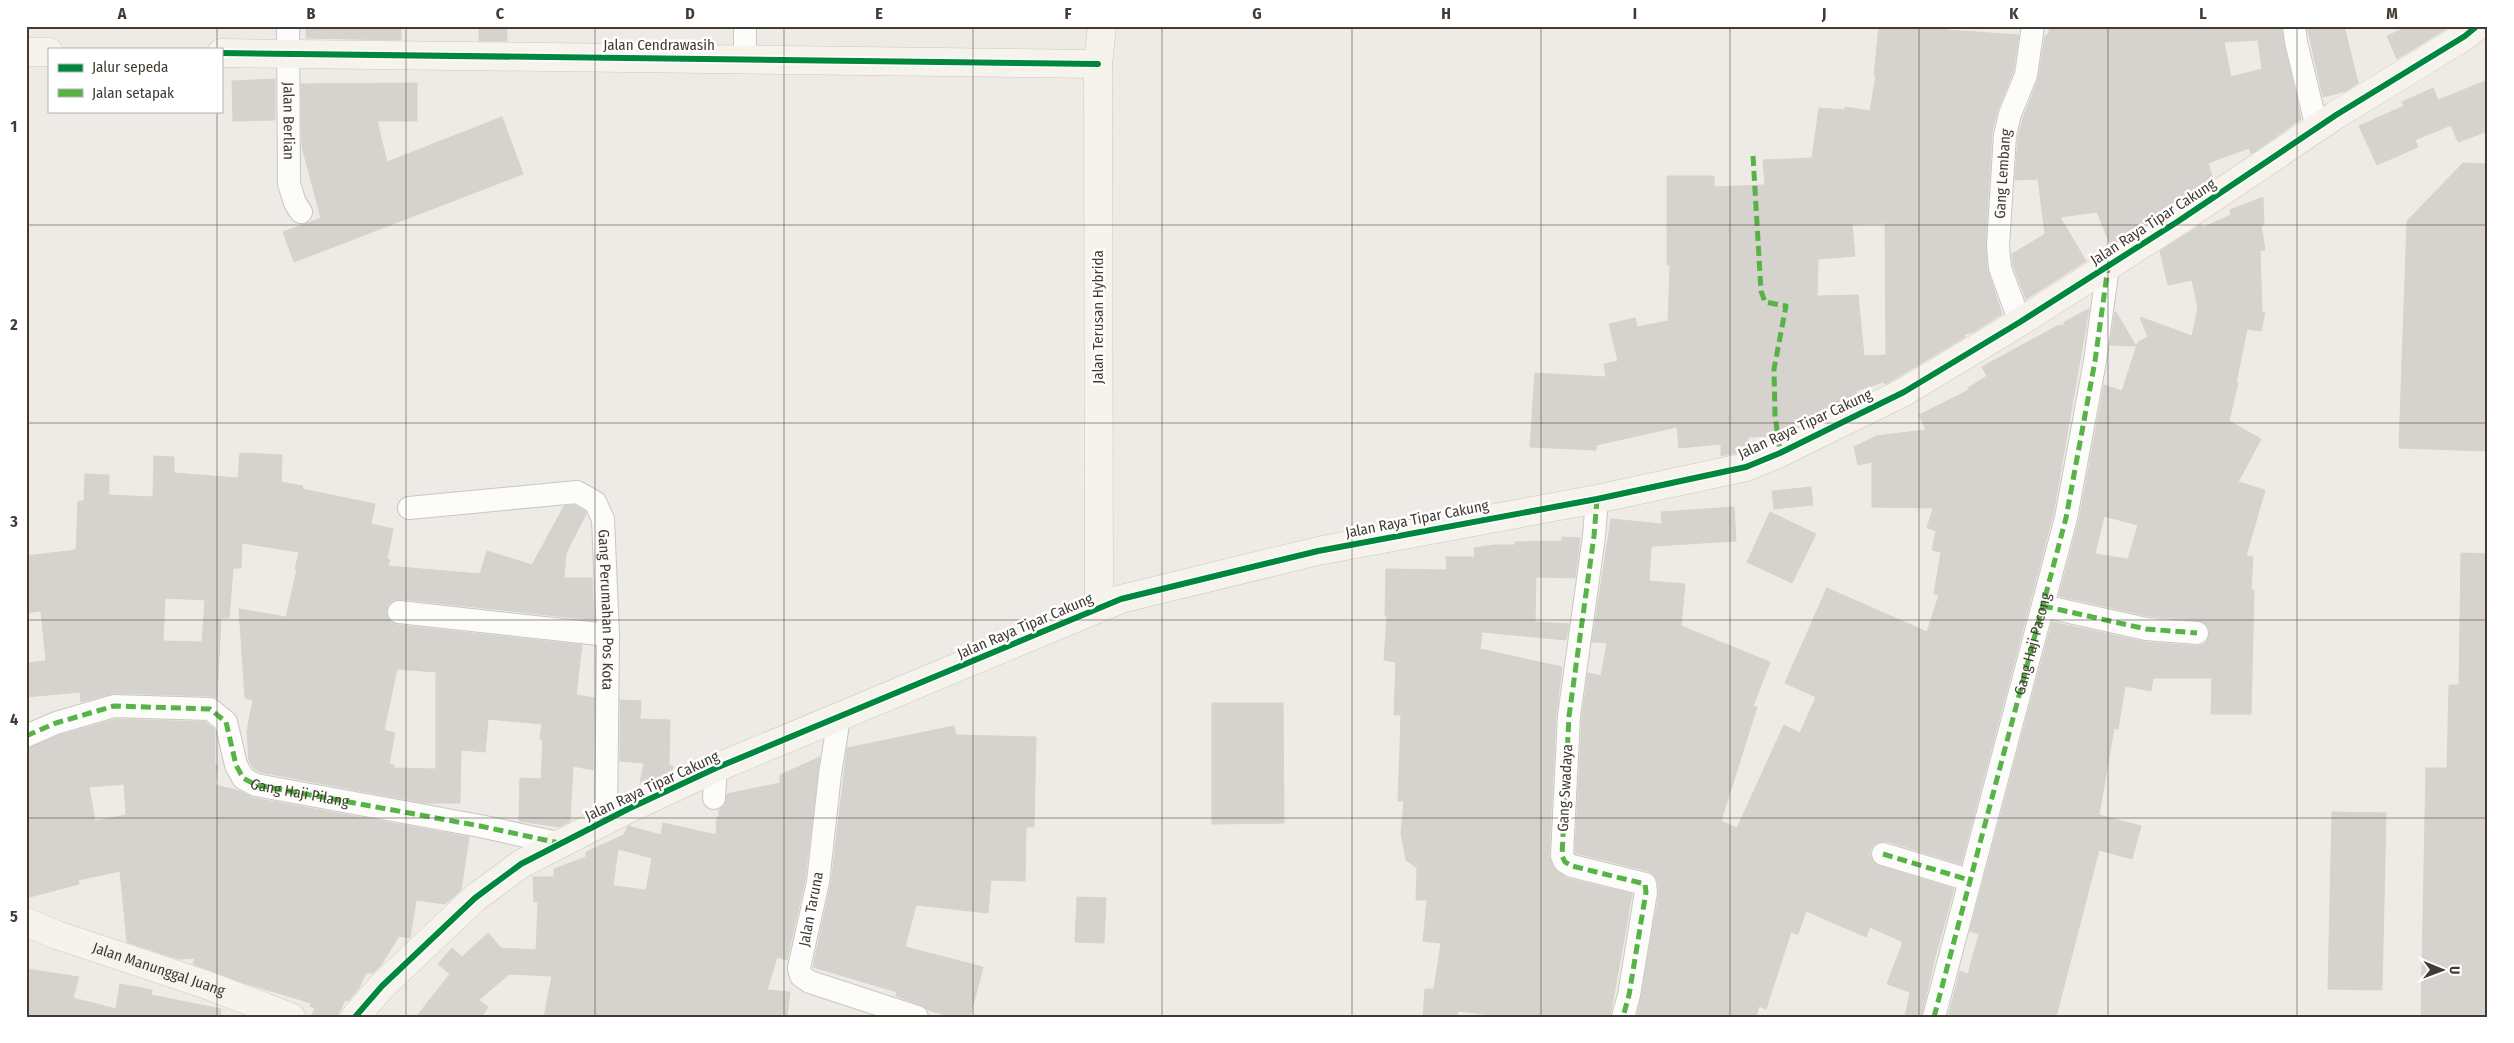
<svg xmlns="http://www.w3.org/2000/svg" width="2514" height="1043" font-family="'Fira Sans Condensed',sans-serif">
	<rect width="100%" height="100%" fill="#eeebe6"/>
	<path fill="#d6d2cd" stroke="#d6d2cc" fill-rule="evenodd" d="M 306,26 L 401,26 L 401,40 L 306,38 Z
		M 479,26 L 507,26 L 507,41 L 479,41 Z
		M 1879,26 L 1947,26 L 1947,30 L 2019,35 L 2013,72 L 1998,109 L 1992,132 L 1986,232 L 1987,269 L 2002,314 L 1973,332 L 1964,334 L 1965,337 L 1896,378 L 1885,384 L 1883,382 L 1856,391 L 1858,397 L 1786,433 L 1775,436 L 1748,437 L 1748,449 L 1741,452 L 1721,456 L 1721,444 L 1679,448 L 1677,427 L 1596,445 L 1596,450 L 1530,447 L 1535,373 L 1606,377 L 1604,364 L 1618,361 L 1609,324 L 1635,318 L 1637,327 L 1668,321 L 1670,265 L 1667,265 L 1667,176 L 1714,176 L 1714,187 L 1765,185 L 1763,160 L 1812,158 L 1819,108 L 1845,110 L 1845,107 L 1870,111 L 1876,76 L 1874,76 ZM 1885,223 L 1886,355 L 1864,356 L 1858,295 L 1817,296 L 1818,259 L 1855,256 L 1852,224 Z
		M 2049,26 L 2281,27 L 2301,119 L 2251,154 L 2249,148 L 2208,163 L 2213,179 L 2111,246 L 2097,212 L 2060,217 L 2086,261 L 2026,299 L 2013,265 L 2012,254 L 2045,234 L 2038,179 L 2015,180 L 2018,137 L 2023,118 L 2038,80 L 2045,36 L 2049,33 ZM 2258,40 L 2262,69 L 2231,77 L 2224,42 Z
		M 2307,26 L 2344,26 L 2358,83 L 2346,91 L 2323,97 Z
		M 2409,26 L 2451,26 L 2397,59 L 2387,36 Z
		M 275,79 L 275,120 L 233,121 L 232,81 Z
		M 2488,80 L 2488,131 L 2458,142 L 2451,125 L 2415,140 L 2418,147 L 2377,165 L 2359,126 L 2404,106 L 2402,102 L 2433,88 L 2438,100 Z
		M 417,83 L 417,121 L 377,121 L 387,162 L 502,117 L 523,174 L 294,262 L 283,232 L 321,218 L 302,147 L 301,84 Z
		M 2463,163 L 2488,164 L 2488,451 L 2399,448 L 2407,221 Z
		M 2263,197 L 2264,225 L 2261,225 L 2265,250 L 2260,251 L 2262,312 L 2265,313 L 2261,331 L 2247,329 L 2236,383 L 2238,383 L 2229,421 L 2261,439 L 2238,482 L 2265,490 L 2246,556 L 2253,557 L 2251,590 L 2254,590 L 2251,714 L 2211,714 L 2212,678 L 2153,678 L 2151,691 L 2125,686 L 2118,729 L 2114,728 L 2099,815 L 2141,826 L 2132,859 L 2099,850 L 2056,1017 L 1948,1017 L 1960,971 L 1968,974 L 1979,934 L 1970,931 L 2052,622 L 2145,642 L 2196,646 L 2203,645 L 2208,640 L 2209,628 L 2198,620 L 2148,616 L 2059,596 L 2079,520 L 2104,385 L 2122,391 L 2138,342 L 2148,337 L 2140,317 L 2192,336 L 2198,308 L 2192,280 L 2168,285 L 2160,251 L 2201,225 L 2202,228 L 2231,215 L 2230,210 ZM 2104,516 L 2138,525 L 2128,559 L 2095,554 Z
		M 2089,309 L 2053,515 L 1961,864 L 1886,841 L 1874,844 L 1870,851 L 1870,857 L 1879,866 L 1954,889 L 1934,961 L 1921,1017 L 1905,1017 L 1910,992 L 1887,984 L 1903,942 L 1870,927 L 1866,937 L 1806,911 L 1798,934 L 1791,932 L 1766,1009 L 1759,1006 L 1756,1017 L 1637,1017 L 1659,894 L 1658,882 L 1654,875 L 1648,871 L 1575,853 L 1582,717 L 1588,673 L 1601,676 L 1607,643 L 1592,642 L 1611,519 L 1662,524 L 1661,512 L 1734,507 L 1736,541 L 1653,546 L 1651,548 L 1649,581 L 1685,584 L 1681,626 L 1770,662 L 1753,706 L 1757,707 L 1721,821 L 1737,828 L 1784,725 L 1800,733 L 1816,697 L 1785,683 L 1827,588 L 1927,632 L 1939,595 L 1934,594 L 1941,552 L 1932,550 L 1936,531 L 1927,528 L 1933,508 L 1872,507 L 1872,462 L 1858,465 L 1854,447 L 1876,436 L 1926,430 L 1919,415 L 1969,390 L 1968,388 L 1987,376 L 1982,367 L 2057,326 L 2064,325 L 2064,322 Z
		M 2115,312 L 2116,312 L 2136,346 L 2110,345 Z
		M 240,453 L 282,455 L 281,482 L 303,486 L 302,489 L 375,504 L 371,524 L 393,529 L 387,559 L 390,560 L 388,566 L 480,574 L 487,551 L 532,565 L 564,506 L 574,505 L 585,511 L 586,514 L 566,553 L 564,578 L 592,578 L 594,620 L 400,599 L 389,604 L 386,611 L 391,622 L 398,625 L 582,645 L 576,695 L 594,698 L 593,770 L 573,766 L 570,821 L 559,827 L 519,821 L 520,778 L 541,779 L 543,740 L 540,739 L 542,724 L 488,719 L 485,752 L 461,750 L 460,803 L 425,803 L 260,772 L 253,768 L 249,761 L 247,731 L 253,700 L 245,698 L 239,609 L 286,617 L 297,570 L 295,569 L 299,552 L 242,543 L 241,568 L 233,568 L 229,618 L 221,618 L 217,698 L 210,696 L 114,693 L 81,702 L 80,692 L 26,697 L 26,663 L 46,661 L 41,611 L 26,613 L 26,556 L 76,550 L 78,501 L 84,501 L 85,474 L 109,475 L 109,495 L 153,497 L 154,456 L 174,457 L 174,473 L 238,478 ZM 165,598 L 205,600 L 202,642 L 163,641 ZM 397,669 L 436,672 L 436,769 L 394,768 L 394,765 L 389,764 L 395,733 L 384,730 Z
		M 1811,487 L 1813,505 L 1774,509 L 1772,491 Z
		M 1770,512 L 1816,534 L 1792,583 L 1747,562 Z
		M 1562,537 L 1580,538 L 1575,578 L 1536,577 L 1535,622 L 1569,624 L 1566,640 L 1482,632 L 1480,649 L 1562,667 L 1556,715 L 1549,856 L 1554,868 L 1566,878 L 1632,894 L 1610,1017 L 1507,1017 L 1458,1011 L 1457,1017 L 1423,1017 L 1425,989 L 1434,989 L 1441,943 L 1423,941 L 1427,900 L 1416,900 L 1417,868 L 1406,860 L 1401,833 L 1404,801 L 1398,801 L 1401,715 L 1394,715 L 1396,662 L 1384,660 L 1387,616 L 1385,616 L 1386,569 L 1447,570 L 1446,557 L 1475,557 L 1474,548 L 1494,545 L 1515,545 L 1515,542 L 1562,541 Z
		M 2461,553 L 2488,554 L 2488,1017 L 2421,1017 L 2426,768 L 2447,768 L 2449,685 L 2459,685 Z
		M 620,700 L 641,701 L 640,719 L 670,720 L 669,765 L 673,766 L 672,771 L 646,783 L 640,783 L 644,763 L 620,761 Z
		M 1212,703 L 1283,703 L 1284,823 L 1212,824 Z
		M 116,719 L 205,722 L 214,729 L 215,733 L 215,765 L 218,766 L 215,785 L 240,791 L 254,798 L 469,837 L 461,890 L 445,904 L 416,900 L 410,938 L 399,936 L 381,965 L 373,973 L 366,973 L 359,988 L 348,1001 L 345,1000 L 337,1017 L 311,1017 L 315,1008 L 310,1006 L 311,1003 L 244,983 L 193,964 L 195,958 L 178,959 L 127,942 L 120,871 L 78,880 L 79,884 L 26,898 L 26,749 L 60,735 ZM 124,784 L 126,815 L 95,821 L 89,787 Z
		M 954,726 L 956,735 L 1036,737 L 1034,827 L 1026,827 L 1025,881 L 991,880 L 988,913 L 916,905 L 905,947 L 983,967 L 970,1017 L 953,1017 L 928,1010 L 921,1005 L 896,996 L 897,992 L 813,967 L 831,883 L 847,748 Z
		M 820,757 L 805,880 L 787,960 L 777,957 L 767,990 L 790,992 L 787,1017 L 544,1017 L 552,976 L 509,974 L 479,1000 L 488,1007 L 481,1017 L 416,1017 L 450,974 L 438,964 L 452,948 L 462,957 L 488,933 L 501,948 L 536,950 L 538,902 L 534,902 L 533,877 L 554,877 L 554,869 L 586,857 L 586,852 L 624,835 L 628,826 L 661,835 L 663,823 L 716,835 L 717,817 L 719,817 L 719,810 L 725,805 L 727,794 L 780,783 L 780,775 ZM 618,849 L 652,858 L 646,890 L 613,886 Z
		M 2332,812 L 2386,813 L 2382,990 L 2328,989 Z
		M 1077,897 L 1106,898 L 1104,943 L 1075,942 Z
		M 26,969 L 79,977 L 73,998 L 116,1009 L 120,984 L 152,990 L 151,995 L 221,1009 L 220,1017 L 26,1017 Z"/>
	<g fill="none" stroke-linecap="round" stroke-linejoin="round">
		<g stroke="#cac7c2" stroke-width="24">
			<g id="street">
				<path id="s1" d="M 288,26 L 289,184 L 295,203 L 301,212"/>
				<path d="M 2294,26 L 2296,42 L 2317,128"/>
				<path d="M 745,58 L 745,26"/>
				<path id="s2" d="M 2020,322 L 2000,268 L 1998,246 L 2005,135 L 2010,114 L 2026,75 L 2033,26"/>
				<path d="M 1597,499 L 1594,536 L 1569,716 L 1562,856 L 1565,862 L 1572,866 L 1645,884 L 1646,892 L 1629,995 L 1623,1017"/>
				<path id="s3" d="M 409,508 L 577,492 L 595,502 L 603,519 L 608,635 L 606,820"/>
				<path d="M 2043,606 L 2146,629 L 2197,633"/>
				<path d="M 399,612 L 608,635"/>
				<path d="M 839,718 L 830,774 L 818,882 L 799,968 L 801,976 L 810,982 L 917,1017"/>
				<path d="M 26,736 L 56,723 L 114,706 L 210,709 L 226,722 L 236,765 L 243,778 L 256,785 L 480,826 L 562,844"/>
				<path d="M 714,798 L 716,768"/>
				<path d="M 1883,854 L 1969,880"/>
				<path id="s4" d="M 1934,1017 L 2066,518 L 2095,361 L 2108,267"/>
			</g>
		</g>
		<g stroke="#cec8bd" stroke-width="29">
			<g id="secondary">
				<path d="M 26,52 L 49,52"/>
				<path d="M 221,53 L 1098,64"/>
				<path d="M 1099,608 L 1098,64 L 1102,26"/>
				<path id="s5" d="M 26,922 L 57,935 L 204,984 L 291,1017"/>
				<path d="M 355,1017 L 382,986 L 475,898 L 521,864 L 628,809 L 716,768 L 1121,599 L 1318,551 L 1597,499 L 1746,467 L 1780,453 L 1904,392 L 2020,322 L 2177,222 L 2336,115 L 2465,36 L 2477,26"/>
			</g>
		</g>
		<use href="#street" stroke="#fcfcfb" stroke-width="22"/>
		<use href="#secondary" stroke="#f6f3ec" stroke-width="28"/>
		<g stroke="#57b346" stroke-width="5" stroke-dasharray="10 5" stroke-linecap="butt">
			<path d="M 1753,156 L 1761,291 L 1765,302 L 1786,306 L 1774,369 L 1775,415 L 1780,453"/>
			<path d="M 1597,499 L 1594,536 L 1569,716 L 1562,856 L 1565,862 L 1572,866 L 1645,884 L 1646,892 L 1629,995 L 1623,1017"/>
			<path d="M 2043,606 L 2146,629 L 2197,633"/>
			<path id="s6" d="M 26,736 L 56,723 L 114,706 L 210,709 L 226,722 L 236,765 L 243,778 L 256,785 L 480,826 L 559,843"/>
			<path d="M 1883,854 L 1969,880"/>
			<path d="M 1934,1017 L 2066,518 L 2095,361 L 2108,267"/>
		</g>
		<g stroke="#fff" stroke-width="9">
			<path id="cycleway" d="M 221,53 L 1098,64
				M 355,1017 L 382,986 L 475,898 L 521,864 L 628,809 L 716,768 L 1121,599 L 1318,551 L 1597,499 L 1746,467 L 1780,453 L 1904,392 L 2020,322 L 2177,222 L 2336,115 L 2465,36 L 2477,26"/>
		</g>
		<use href="#cycleway" stroke="#00873e" stroke-width="6"/>
	</g>
	<path fill="none" stroke="#433b33" stroke-width="1" stroke-opacity="0.55" d="M 217,26 L 217,49M 406,26 L 406,1017M 595,26 L 595,1017M 784,26 L 784,1017M 973,26 L 973,1017M 1162,26 L 1162,1017M 1352,26 L 1352,1017M 1541,26 L 1541,1017M 1730,26 L 1730,1017M 1919,26 L 1919,1017M 2108,26 L 2108,1017M 2297,26 L 2297,1017M 217,111 L 217,1017M 26,225 L 2488,225M 26,423 L 2488,423M 26,620 L 2488,620M 26,818 L 2488,818"/>
	<g text-anchor="middle" dominant-baseline="central" stroke-width="5" stroke-linejoin="round" paint-order="stroke">
		<g font-size="15" fill="#433b33" stroke="#fff">
			<text x="659" y="45">Jalan Cendrawasih</text>
			<text stroke="none"><textPath href="#s1" startOffset="95">Jalan Berlian</textPath></text>
			<text stroke="none"><textPath href="#s2" startOffset="152">Gang Lembang</textPath></text>
			<text transform="translate(2153 222) rotate(-33)">Jalan Raya Tipar Cakung</text>
			<text transform="translate(1098 317) rotate(-90)">Jalan Terusan Hybrida</text>
			<text transform="translate(1805 424) rotate(-25)">Jalan Raya Tipar Cakung</text>
			<text transform="translate(1417 519) rotate(-11)">Jalan Raya Tipar Cakung</text>
			<text stroke="none"><textPath href="#s3" startOffset="299">Gang Perumahan Pos Kota</textPath></text>
			<text transform="translate(1025 626) rotate(-23)">Jalan Raya Tipar Cakung</text>
			<text stroke="none"><textPath href="#s4" startOffset="386">Gang Haji Pacong</textPath></text>
			<text transform="translate(652 786) rotate(-25)">Jalan Raya Tipar Cakung</text>
			<text transform="translate(1565 788) rotate(-87)">Gang Swadaya</text>
			<text stroke="none"><textPath href="#s6" startOffset="328">Gang Haji Pilang</textPath></text>
			<text transform="translate(811 909) rotate(-79)">Jalan Taruna</text>
			<text stroke="none"><textPath href="#s5" startOffset="141">Jalan Manunggal Juang</textPath></text>
		</g>
	</g>
	<rect width="2514" height="1043" fill="none" stroke="#ffffff" stroke-width="55"/>
	<rect x="48" y="48" width="175" height="65" fill="#ffffff" stroke="#b4b1ad"/>
	<rect x="58" y="64" width="25" height="8" fill="#00873e" stroke="#b4b1ad"/>
	<text x="92" y="72" font-size="15" fill="#433b33">Jalur sepeda</text>
	<rect x="58" y="89" width="25" height="8" fill="#57b346" stroke="#b4b1ad"/>
	<text x="92" y="98" font-size="15" fill="#433b33">Jalan setapak</text>
	<g transform="translate(2442 970) rotate(91)" stroke="#ffffff" stroke-width="4" paint-order="stroke">
	<path d="M0-4L9 19L0 12L-9 19Z" fill="#433b33"/>
	<text y="-8" font-size="14" font-weight="bold" text-anchor="middle" fill="#433b33">U</text>
	</g>
	<rect x="28" y="28" width="2458" height="988" fill="none" stroke="#433b33" stroke-width="2"/>
	<g font-size="16" text-anchor="middle" font-weight="bold" fill="#433b33">
		<text x="122" y="19">A</text>
		<text x="311" y="19">B</text>
		<text x="500" y="19">C</text>
		<text x="690" y="19">D</text>
		<text x="879" y="19">E</text>
		<text x="1068" y="19">F</text>
		<text x="1257" y="19">G</text>
		<text x="1446" y="19">H</text>
		<text x="1635" y="19">I</text>
		<text x="1824" y="19">J</text>
		<text x="2014" y="19">K</text>
		<text x="2203" y="19">L</text>
		<text x="2392" y="19">M</text>
		<text x="14" y="132">1</text>
		<text x="14" y="330">2</text>
		<text x="14" y="527">3</text>
		<text x="14" y="725">4</text>
		<text x="14" y="922">5</text>
	</g>
</svg>
